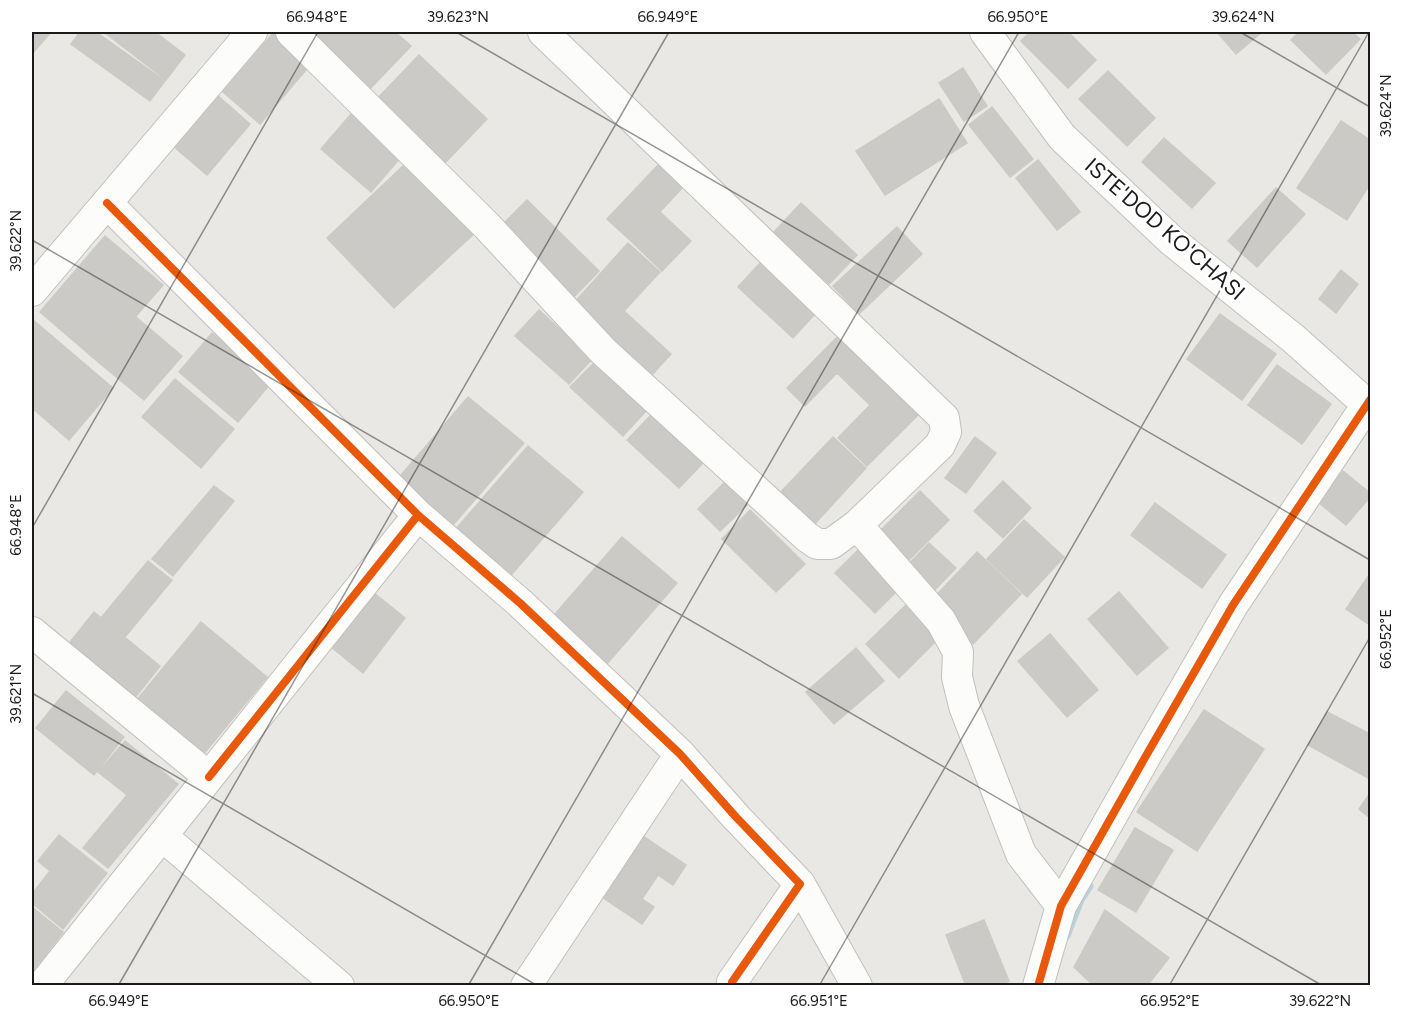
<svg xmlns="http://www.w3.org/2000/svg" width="1402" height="1017" font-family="Figtree,sans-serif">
	<rect width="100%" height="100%" fill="#e9e8e4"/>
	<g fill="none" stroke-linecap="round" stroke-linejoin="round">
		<path stroke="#b9d2da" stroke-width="7" d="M 1067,936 L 1081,900 L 1090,886"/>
	</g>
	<path fill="#cccac7" stroke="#cccac5" stroke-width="1.5" d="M 32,32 L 51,32 L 32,54 Z
		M 80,32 L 96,32 L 165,81 L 150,101 L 71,44 Z
		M 104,32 L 155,32 L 185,55 L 166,80 Z
		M 274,32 L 311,64 L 260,124 L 223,92 Z
		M 303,32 L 395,32 L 411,46 L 367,92 Z
		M 1030,32 L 1068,32 L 1096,60 L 1068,88 L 1021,41 Z
		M 1217,32 L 1262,32 L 1236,54 Z
		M 1299,32 L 1352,32 L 1360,39 L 1326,74 L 1291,40 Z
		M 419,55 L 487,119 L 443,165 L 375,101 Z
		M 963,68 L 987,106 L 964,121 L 939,83 Z
		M 1108,71 L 1155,118 L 1127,146 L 1079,99 Z
		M 217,95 L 250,124 L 207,175 L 173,146 Z
		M 939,99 L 967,143 L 885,195 L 856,151 Z
		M 992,107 L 1033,159 L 1010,177 L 969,125 Z
		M 351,114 L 401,157 L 371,192 L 321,149 Z
		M 1341,121 L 1370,140 L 1370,184 L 1347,220 L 1297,188 Z
		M 1164,138 L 1215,183 L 1192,208 L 1142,162 Z
		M 1038,160 L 1080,212 L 1057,230 L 1016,178 Z
		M 659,164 L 683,187 L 632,242 L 607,219 Z
		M 404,165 L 478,230 L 394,308 L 327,238 Z
		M 1276,188 L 1305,214 L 1257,267 L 1228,241 Z
		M 527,200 L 599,271 L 572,299 L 499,228 Z
		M 801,203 L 857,255 L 829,284 L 774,232 Z
		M 660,212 L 691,241 L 662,271 L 632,242 Z
		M 897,227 L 922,254 L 859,314 L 833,286 Z
		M 105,236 L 163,285 L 97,361 L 40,312 Z
		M 628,243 L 660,272 L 624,311 L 671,354 L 651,376 L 573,304 Z
		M 760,263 L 815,314 L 793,338 L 738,287 Z
		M 1341,270 L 1358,284 L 1336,313 L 1319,299 Z
		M 539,310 L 592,359 L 569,384 L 515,336 Z
		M 1220,314 L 1276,354 L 1242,400 L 1187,359 Z
		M 136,317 L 182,356 L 144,400 L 97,361 Z
		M 32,319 L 113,388 L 69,440 L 32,408 Z
		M 212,333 L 271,383 L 238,422 L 179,372 Z
		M 839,335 L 919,414 L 867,466 L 838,438 L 870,405 L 837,373 L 805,406 L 787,388 Z
		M 595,362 L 647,410 L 623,436 L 570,387 Z
		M 1277,365 L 1331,404 L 1302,444 L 1248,405 Z
		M 175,379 L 234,429 L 201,468 L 142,417 Z
		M 468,397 L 524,443 L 453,525 L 396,481 Z
		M 652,414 L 704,462 L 679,488 L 627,440 Z
		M 833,437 L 866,468 L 811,528 L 777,496 Z
		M 975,437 L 996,453 L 966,493 L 945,478 Z
		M 528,446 L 583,492 L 512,574 L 455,530 Z
		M 1343,471 L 1370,493 L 1370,497 L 1346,525 L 1318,502 Z
		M 1003,481 L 1031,508 L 1003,538 L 974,511 Z
		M 724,483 L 747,505 L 720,531 L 698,509 Z
		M 214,486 L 234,501 L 173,576 L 152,559 Z
		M 920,491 L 949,520 L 901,568 L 872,539 Z
		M 1155,503 L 1226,555 L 1202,588 L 1131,535 Z
		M 750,510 L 805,564 L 776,592 L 722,539 Z
		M 1024,520 L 1064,557 L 1027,597 L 987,559 Z
		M 622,537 L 677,583 L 606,665 L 549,621 Z
		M 929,543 L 956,568 L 927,598 L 900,573 Z
		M 861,547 L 901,587 L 875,613 L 835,573 Z
		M 977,552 L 1021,594 L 973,644 L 929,603 Z
		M 148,561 L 172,580 L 125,637 L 101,618 Z
		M 1369,575 L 1370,576 L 1370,625 L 1346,609 Z
		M 1119,592 L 1168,648 L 1137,675 L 1088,619 Z
		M 374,593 L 405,618 L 363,673 L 331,647 Z
		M 906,605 L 939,638 L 899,678 L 866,644 Z
		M 94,612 L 160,666 L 134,699 L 67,646 Z
		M 201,622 L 267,677 L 202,756 L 136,701 Z
		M 1050,634 L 1098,690 L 1067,717 L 1018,661 Z
		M 856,648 L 884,681 L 834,724 L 806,692 Z
		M 66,691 L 124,737 L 94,775 L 36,728 Z
		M 1204,710 L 1264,749 L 1197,851 L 1137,812 Z
		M 1327,712 L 1370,734 L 1370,779 L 1308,745 Z
		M 125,741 L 178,784 L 108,868 L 83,848 L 127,795 L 98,772 Z
		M 1370,793 L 1370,818 L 1359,809 Z
		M 1135,828 L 1173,850 L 1136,912 L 1098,890 Z
		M 637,832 L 686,865 L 673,885 L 658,875 L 642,899 L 654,907 L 642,924 L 596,893 Z
		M 59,835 L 107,873 L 63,929 L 32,903 L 32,894 L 50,871 L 38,861 Z
		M 32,907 L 63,932 L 32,972 Z
		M 1105,910 L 1169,958 L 1147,986 L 1094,986 L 1074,967 Z
		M 984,920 L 1009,981 L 998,986 L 966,986 L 946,935 Z"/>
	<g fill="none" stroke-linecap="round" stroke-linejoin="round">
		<g stroke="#c0c0be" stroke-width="32">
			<path id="minor" d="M 291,32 L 487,226 L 603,351 L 807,537 L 817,544 L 831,544 L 857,525 L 940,445 L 946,432 L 944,418 L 543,32
				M 985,32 L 1062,137 L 1172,241 L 1294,339 L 1370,407
				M 107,203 L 418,515 L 209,777
				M 32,291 L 252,32
				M 418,515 L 520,603 L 680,754 L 736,817 L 800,884 L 732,982
				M 857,525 L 941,621 L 958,652 L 957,677 L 964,706 L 1021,854 L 1061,906
				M 32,632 L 209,777 L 42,986
				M 162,836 L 339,986
				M 800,884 L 857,986
				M 526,986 L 680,754
				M 1038,986 L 1061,906 L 1143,761 L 1233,605 L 1370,400"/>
		</g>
		<use href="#minor" stroke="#fcfcfb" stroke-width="30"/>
		<g stroke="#fff" stroke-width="11">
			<path id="cycleway" d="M 107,203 L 418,515 L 209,777
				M 418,515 L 520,603 L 680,754 L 736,817 L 800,884 L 732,982
				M 1038,986 L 1061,906 L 1143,761 L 1233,605 L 1370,400"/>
		</g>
		<use href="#cycleway" stroke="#e8590c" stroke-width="8"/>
	</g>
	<path fill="none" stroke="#1b1b1b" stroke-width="1.5" stroke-opacity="0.45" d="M 456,32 L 1370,560M 1240,32 L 1370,107M 32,240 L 1323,986M 32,528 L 318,32M 32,693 L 538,986M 118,986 L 669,32M 468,986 L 1019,32M 819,986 L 1369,32M 1169,986 L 1370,637"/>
	<g text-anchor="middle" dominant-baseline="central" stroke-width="6" stroke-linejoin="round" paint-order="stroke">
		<g font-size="22" fill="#1b1b1b" stroke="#fff">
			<text transform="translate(1165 229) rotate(41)">ISTE'DOD KO'CHASI</text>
		</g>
	</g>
	<rect width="1402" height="1017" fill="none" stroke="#ffffff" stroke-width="66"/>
	<rect x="33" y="33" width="1336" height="951" fill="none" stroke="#1b1b1b" stroke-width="2"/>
	<g font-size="15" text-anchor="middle" fill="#1b1b1b">
		<text x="317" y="22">66.948°E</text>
		<text x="458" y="22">39.623°N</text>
		<text x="668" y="22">66.949°E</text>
		<text x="1018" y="22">66.950°E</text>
		<text x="1243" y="22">39.624°N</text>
		<text transform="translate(1386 106) rotate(-90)" y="5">39.624°N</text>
		<text transform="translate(16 241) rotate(-90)" y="5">39.622°N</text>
		<text transform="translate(16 525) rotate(-90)" y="5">66.948°E</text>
		<text transform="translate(1386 639) rotate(-90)" y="5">66.952°E</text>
		<text transform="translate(16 694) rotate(-90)" y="5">39.621°N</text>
		<text x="119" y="1006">66.949°E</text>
		<text x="469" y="1006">66.950°E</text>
		<text x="819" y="1006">66.951°E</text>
		<text x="1170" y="1006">66.952°E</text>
		<text x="1320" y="1006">39.622°N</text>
	</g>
</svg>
